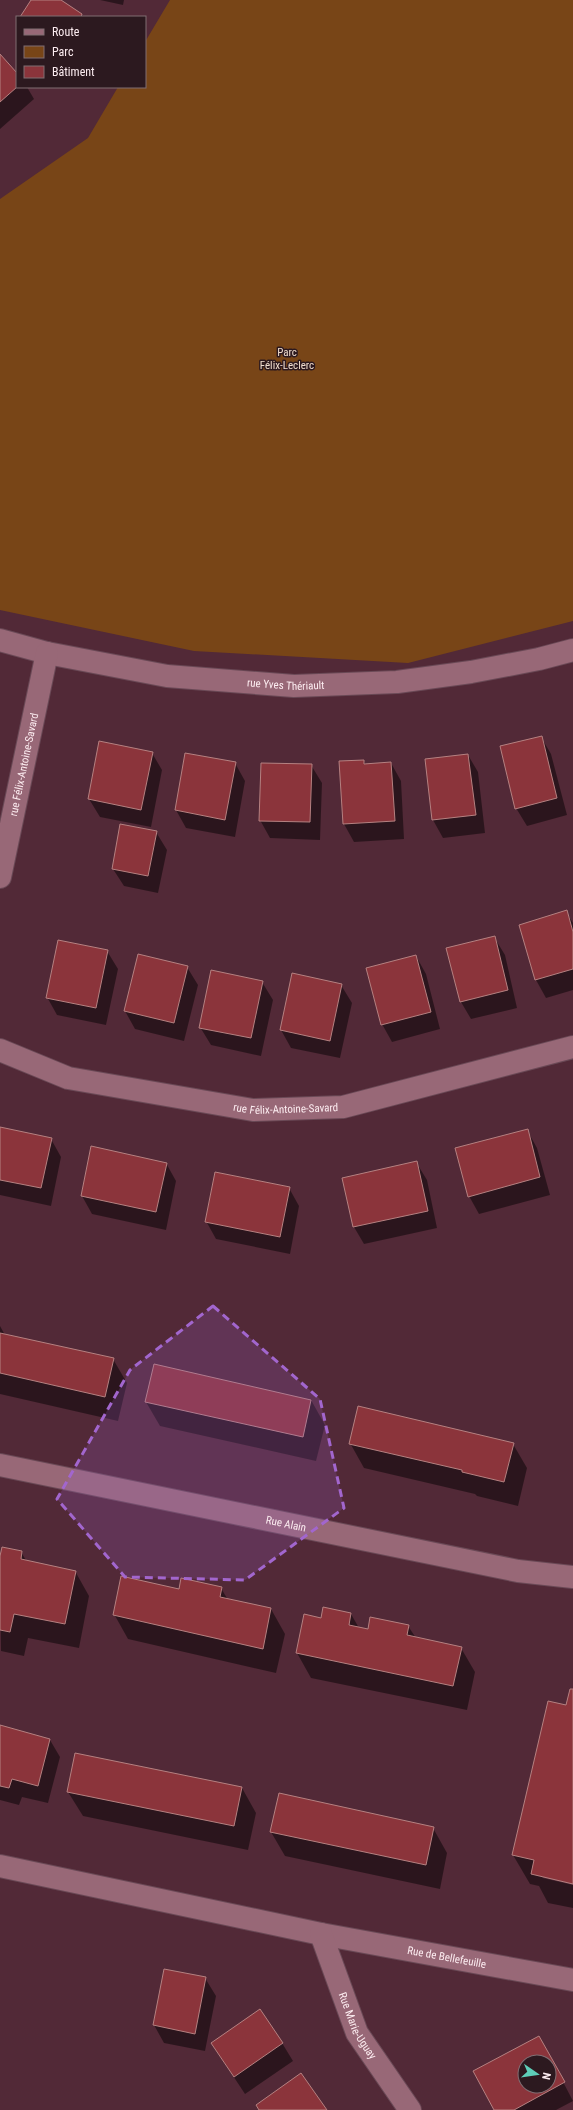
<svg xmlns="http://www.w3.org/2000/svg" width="573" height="2110" font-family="'Roboto Condensed',sans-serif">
	<rect width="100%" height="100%" fill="#522937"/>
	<path fill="#784517" d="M 170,0 L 573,0 L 573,621 L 408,663 L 194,651 L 0,610 L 0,199 L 88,138 L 118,87 L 145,87 L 145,42 Z"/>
	<path fill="#0007" fill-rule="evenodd" d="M 100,0 L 124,0 L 123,5 Z
		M 0,55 L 17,74 L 17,87 L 27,87 L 34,99 L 0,129 Z
		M 541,737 L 551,754 L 567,815 L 527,826 L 516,808 Z
		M 100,743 L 152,753 L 162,770 L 151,827 L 100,817 L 89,799 Z
		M 186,754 L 235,763 L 245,781 L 235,837 L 186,828 L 176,810 Z
		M 468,755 L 478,772 L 485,833 L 443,838 L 433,820 L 426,760 Z
		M 363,761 L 366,764 L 391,763 L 401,781 L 404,839 L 354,842 L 344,824 L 340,762 Z
		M 311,765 L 322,783 L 320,840 L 270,838 L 260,820 Z
		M 156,832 L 167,850 L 158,893 L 124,886 L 113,869 Z
		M 566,912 L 573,923 L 573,990 L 546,998 L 536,980 L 520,925 Z
		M 494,937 L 505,955 L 517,1008 L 471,1019 L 461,1002 Z
		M 107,951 L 118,969 L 106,1025 L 57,1015 L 47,997 Z
		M 416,956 L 426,974 L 440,1029 L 392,1042 L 382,1024 Z
		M 187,967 L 198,985 L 184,1041 L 135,1029 L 125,1011 Z
		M 262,982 L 273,1000 L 261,1056 L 211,1045 L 200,1027 Z
		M 341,985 L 352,1003 L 340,1058 L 291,1048 L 281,1030 Z
		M 0,1128 L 51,1139 L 61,1157 L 51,1206 L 0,1195 Z
		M 527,1130 L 537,1148 L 550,1195 L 479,1214 L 469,1196 Z
		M 416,1162 L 427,1180 L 437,1228 L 364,1244 L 354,1227 Z
		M 166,1163 L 176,1181 L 166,1230 L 92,1214 L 82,1196 Z
		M 289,1188 L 299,1206 L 290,1254 L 216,1239 L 206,1221 Z
		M 0,1326 L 5,1335 L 113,1359 L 127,1383 L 118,1421 L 0,1394 Z
		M 311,1400 L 325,1425 L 316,1461 L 160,1426 L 146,1402 Z
		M 350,1443 L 513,1444 L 527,1468 L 518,1506 L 477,1496 L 475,1494 L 364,1468 Z
		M 21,1552 L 27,1562 L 75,1571 L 89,1596 L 79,1648 L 28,1638 L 24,1656 L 1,1651 L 0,1561 Z
		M 221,1588 L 228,1600 L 271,1609 L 285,1634 L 276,1673 L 128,1639 L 114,1614 L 179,1590 Z
		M 351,1614 L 359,1628 L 369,1630 L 408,1626 L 416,1638 L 461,1648 L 475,1672 L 467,1710 L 311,1678 L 297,1653 L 322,1619 Z
		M 573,1690 L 573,1883 L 541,1875 L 543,1878 L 573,1885 L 573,1908 L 548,1903 L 539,1886 L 530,1884 L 513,1855 Z
		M 0,1727 L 50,1740 L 60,1757 L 48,1803 L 22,1797 L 19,1805 L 0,1800 Z
		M 242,1788 L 256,1813 L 248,1850 L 83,1816 L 68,1792 Z
		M 433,1828 L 447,1853 L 440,1889 L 285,1856 L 271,1832 Z
		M 205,1978 L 216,1996 L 205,2051 L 164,2043 L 154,2025 Z
		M 282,2043 L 293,2061 L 245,2094 L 212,2044 Z
		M 549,2055 L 573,2101 L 556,2110 L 495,2110 L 475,2071 ZM 525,2062 L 549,2062 L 549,2086 L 525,2086 Z"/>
	<path fill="#8b343b" stroke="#b58181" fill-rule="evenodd" d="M 31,0 L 61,0 L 82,14 L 81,17 L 20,17 Z
		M 0,54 L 17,73 L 17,87 L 0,102 Z
		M 542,736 L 557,798 L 515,809 L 500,746 Z
		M 99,741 L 153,752 L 141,810 L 88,799 Z
		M 185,753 L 236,762 L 225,820 L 175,810 Z
		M 468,754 L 476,815 L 432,820 L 425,759 Z
		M 364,760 L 364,764 L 391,762 L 395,821 L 343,824 L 339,761 Z
		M 261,763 L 312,764 L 310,822 L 259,821 Z
		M 120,824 L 157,831 L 148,876 L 112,869 Z
		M 567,910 L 573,932 L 573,969 L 535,980 L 519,925 Z
		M 495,936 L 508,990 L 460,1002 L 446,948 Z
		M 58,940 L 108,950 L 96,1008 L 46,998 Z
		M 138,954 L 188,966 L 174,1023 L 124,1011 Z
		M 416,955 L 431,1012 L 381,1025 L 366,968 Z
		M 211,970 L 263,981 L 251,1038 L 199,1028 Z
		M 292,973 L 342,984 L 330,1041 L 280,1030 Z
		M 0,1127 L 52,1138 L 41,1188 L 0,1180 Z
		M 528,1129 L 540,1177 L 468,1197 L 455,1148 Z
		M 91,1146 L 167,1163 L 156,1212 L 81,1196 Z
		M 417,1161 L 428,1211 L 353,1227 L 342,1178 Z
		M 215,1172 L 290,1187 L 280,1237 L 205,1222 Z
		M 0,1333 L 114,1358 L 105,1397 L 0,1373 Z
		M 154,1364 L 311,1400 L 303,1437 L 145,1402 Z
		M 358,1406 L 514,1443 L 504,1482 L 462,1472 L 462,1470 L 349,1444 Z
		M 2,1547 L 22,1551 L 21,1559 L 76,1571 L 65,1624 L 14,1614 L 10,1632 L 0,1630 L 0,1556 Z
		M 121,1576 L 179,1589 L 181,1578 L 222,1587 L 220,1597 L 271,1608 L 263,1649 L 113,1615 Z
		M 323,1607 L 351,1613 L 349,1625 L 368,1629 L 370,1617 L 409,1625 L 407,1635 L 462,1647 L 453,1686 L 296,1653 L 304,1614 L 321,1618 Z
		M 570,1689 L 573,1689 L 573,1884 L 531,1874 L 534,1860 L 512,1855 L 548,1701 L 566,1705 Z
		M 0,1725 L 50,1739 L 38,1786 L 12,1779 L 9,1788 L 0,1786 Z
		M 75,1753 L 242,1787 L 234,1826 L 67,1792 Z
		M 279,1793 L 434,1827 L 426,1865 L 270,1832 Z
		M 164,1969 L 206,1977 L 195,2034 L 153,2025 Z
		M 260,2009 L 283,2043 L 234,2077 L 211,2043 Z
		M 539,2036 L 565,2082 L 514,2110 L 494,2110 L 473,2071 ZM 525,2062 L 549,2062 L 549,2086 L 525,2086 Z
		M 301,2073 L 327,2110 L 259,2110 L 256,2105 Z"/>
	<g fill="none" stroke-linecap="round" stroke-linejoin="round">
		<g stroke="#6a4956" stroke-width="24">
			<g id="minor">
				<path id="s1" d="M 0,640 L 47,653 L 167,676 L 294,686 L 397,682 L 471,672 L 539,659 L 573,650"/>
				<path id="s2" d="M 0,877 L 47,653"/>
				<path id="s3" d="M 0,1050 L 68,1078 L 253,1110 L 343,1107 L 573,1047"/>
				<path id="s4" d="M 0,1465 L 518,1571 L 573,1577"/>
				<path id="s5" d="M 0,1866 L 321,1934 L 573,1980"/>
				<path id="s6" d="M 321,1934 L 357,2033 L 410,2110"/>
			</g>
		</g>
		<use href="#minor" stroke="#986877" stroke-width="22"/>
	</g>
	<path fill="#a266ce" fill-opacity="0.2" stroke="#a266ce" stroke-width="3" stroke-dasharray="8 5" stroke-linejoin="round" d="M 213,1306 L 320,1399 L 344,1508 L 245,1580 L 125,1577 L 57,1499 L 130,1370 Z"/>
	<g text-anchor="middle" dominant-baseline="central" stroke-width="3" stroke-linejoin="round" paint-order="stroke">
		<g font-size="11" fill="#f1ddce" stroke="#2c191f">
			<text x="287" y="352">Parc<tspan x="287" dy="13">Félix-Leclerc</tspan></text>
		</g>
		<g font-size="11" fill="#fdedf1" stroke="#2c191f">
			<text stroke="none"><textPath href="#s1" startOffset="290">rue Yves Thériault</textPath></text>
			<text stroke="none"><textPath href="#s2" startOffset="115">rue Félix-Antoine-Savard</textPath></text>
			<text stroke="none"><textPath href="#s3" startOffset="294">rue Félix-Antoine-Savard</textPath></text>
			<text stroke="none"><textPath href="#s4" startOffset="292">Rue Alain</textPath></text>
			<text stroke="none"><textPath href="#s5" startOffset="456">Rue de Bellefeuille</textPath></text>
			<text stroke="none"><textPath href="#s6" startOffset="99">Rue Marie-Uguay</textPath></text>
		</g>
	</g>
	<rect x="16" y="16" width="130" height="72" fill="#2c191f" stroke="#806e73"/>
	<rect x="24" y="29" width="20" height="6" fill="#986877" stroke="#806e73"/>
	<text x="52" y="36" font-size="12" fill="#fdedf1">Route</text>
	<rect x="24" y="46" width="20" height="12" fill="#784517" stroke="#806e73"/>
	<text x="52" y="56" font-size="12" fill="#fdedf1">Parc</text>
	<rect x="24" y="66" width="20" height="12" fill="#8b343b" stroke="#806e73"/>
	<text x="52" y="76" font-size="12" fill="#fdedf1">Bâtiment</text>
	<g transform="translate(537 2074) rotate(103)"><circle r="19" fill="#2c191f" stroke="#806e73"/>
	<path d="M0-3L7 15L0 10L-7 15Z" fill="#5eceb8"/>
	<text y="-6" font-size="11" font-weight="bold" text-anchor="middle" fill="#fdedf1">N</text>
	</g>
</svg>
